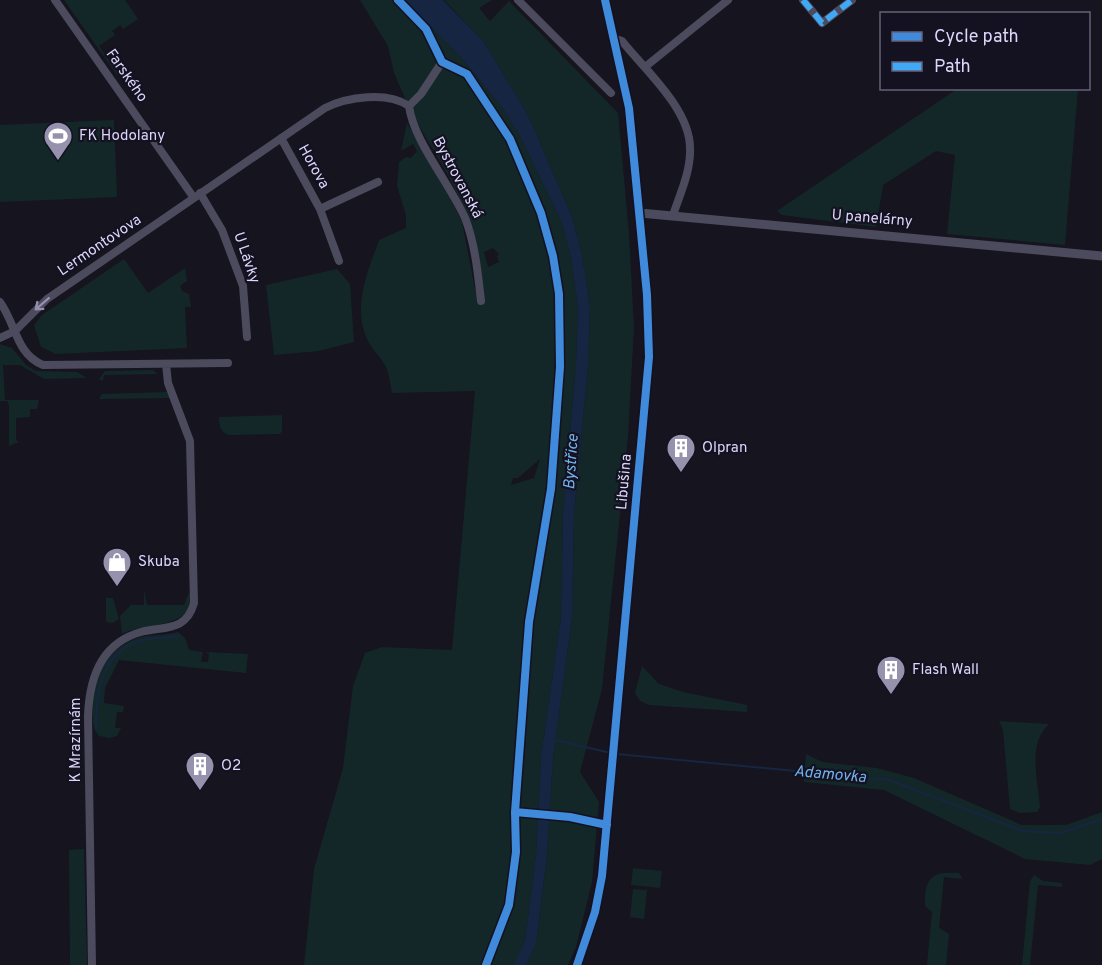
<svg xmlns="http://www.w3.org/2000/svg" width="1102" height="965" font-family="Overpass,sans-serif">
	<rect width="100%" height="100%" fill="#16141e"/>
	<path fill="#142728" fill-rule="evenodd" d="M 64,0 L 125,0 L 138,19 L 123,29 L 120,25 L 112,31 L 115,35 L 99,46 L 119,74 L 117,75 Z
		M 360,0 L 404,0 L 461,57 L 504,110 L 521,138 L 561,221 L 571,257 L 578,307 L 576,365 L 563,514 L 561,617 L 541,757 L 536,854 L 525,941 L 513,965 L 304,965 L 314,869 L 343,768 L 353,686 L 365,653 L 382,647 L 452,650 L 475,391 L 392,393 C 390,383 389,370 383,362 C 378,354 371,348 367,339 C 352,307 368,271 379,240 L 406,228 L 406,215 L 397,186 L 399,162 L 406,157 L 411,158 L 417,151 L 413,144 L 401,151 L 407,123 L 442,181 L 462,222 L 476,294 L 484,293 L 469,218 L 449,177 L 411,112 L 394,73 L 388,46 ZM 493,248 L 499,254 L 497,256 L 499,262 L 488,267 L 484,252 ZM 540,459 L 534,478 L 511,485 L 513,478 L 518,478 Z
		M 444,0 L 492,0 L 479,8 L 490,21 L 509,1 L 618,113 L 629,234 L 634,327 L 628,436 L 602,689 L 580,772 L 599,802 L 592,882 L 576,947 L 568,965 L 526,965 L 536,944 L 547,855 L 553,758 L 572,618 L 574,514 L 588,365 L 590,306 L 582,255 L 572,217 L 528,115 L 484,42 Z
		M 957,89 L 1078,89 L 1065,245 L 947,234 L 955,155 L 936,151 L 883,185 L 876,227 L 782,215 L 777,211 Z
		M 114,120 L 117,197 L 0,202 L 0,125 Z
		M 124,259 L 148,293 L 185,268 L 187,281 L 180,286 L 182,291 L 189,294 L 191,307 L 185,307 L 187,348 L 56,354 L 41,347 L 34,325 L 42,315 Z
		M 337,269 L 350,284 L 354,342 L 319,351 L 274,355 L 266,285 Z
		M 0,344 L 12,348 L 26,365 L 36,371 L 77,372 L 87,378 L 44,379 L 20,365 L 3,365 L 5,400 L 39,400 L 37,409 L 30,409 L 30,417 L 16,418 L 16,440 L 19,442 L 9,446 L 9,405 L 7,401 L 0,401 Z
		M 153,370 L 158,374 L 104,375 L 103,381 L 99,379 L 105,371 Z
		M 167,392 L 170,398 L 99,399 L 102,394 Z
		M 282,415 L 282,431 L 280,434 L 229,435 C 220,432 219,426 219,417 Z
		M 144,589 L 147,605 L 184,605 L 189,592 C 199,629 141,623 122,634 L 120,616 L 131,605 L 144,605 Z
		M 106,598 L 113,598 L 119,619 L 113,623 L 106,622 Z
		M 178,632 L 185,638 L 189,650 L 203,652 L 201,662 L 208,662 L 209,654 L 205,652 L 248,654 L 246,673 L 119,660 L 105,688 L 104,703 L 124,706 L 123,712 L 117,712 L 115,728 L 121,728 L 117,736 L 110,738 L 99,736 C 91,728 93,716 92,705 C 92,674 111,645 141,637 C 153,634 166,636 178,632 Z
		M 642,666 L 659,684 L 683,692 L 747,705 L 747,712 L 649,705 L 640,701 L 635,693 Z
		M 999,721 L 1049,724 C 1027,744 1038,780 1040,807 L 1037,812 L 1020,813 L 1010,809 L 1003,730 Z
		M 806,754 L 822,762 L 877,768 L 914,778 L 1022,825 L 1066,825 L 1102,812 L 1102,859 L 1090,865 L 1025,859 L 884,790 L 804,782 Z
		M 84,849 L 87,965 L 70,965 L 69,850 Z
		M 633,868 L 662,871 L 660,888 L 631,885 Z
		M 943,873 L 959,873 L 963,879 L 944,877 L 939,928 L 949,934 L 946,965 L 927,965 L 932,912 L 925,906 C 925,890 925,876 943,873 Z
		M 1034,875 L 1043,881 L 1062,883 L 1062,887 L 1038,885 L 1030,965 L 1022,965 L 1030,881 Z
		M 633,889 L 647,890 L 644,919 L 630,917 Z"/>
	<path fill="#162642" d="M 404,0 L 443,0 L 484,42 L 528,115 L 572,217 L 582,255 L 590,306 L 588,365 L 574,514 L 572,618 L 553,758 L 547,855 L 536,944 L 526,965 L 513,965 L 525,941 L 536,854 L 541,757 L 561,617 L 563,514 L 576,365 L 578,307 L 571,257 L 561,221 L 521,138 L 504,110 L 461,57 Z"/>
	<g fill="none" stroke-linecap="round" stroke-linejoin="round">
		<path stroke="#162642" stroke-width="2" d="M 96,728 C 96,692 101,652 142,640 C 154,637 167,638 179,636
			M 555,740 L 611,753
			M 617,754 L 889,780 L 1023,831 L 1061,833 L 1102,819"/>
		<path stroke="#4c4a5d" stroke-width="8" d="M 55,0 L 194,198
			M 518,0 L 611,93
			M 803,0 L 822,23 L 852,0
			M 613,38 L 622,41 C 645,70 690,109 690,148 C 691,171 680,194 673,215
			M 645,67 L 728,0
			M 409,106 C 413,140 450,184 465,218 C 475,243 478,274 481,301
			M 409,106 L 421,94 L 442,62
			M 281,138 L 320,209 L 339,261
			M 200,193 L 222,230 L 243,286 L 247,337
			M 320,209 L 378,182
			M 0,302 C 16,324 16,354 43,365 L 228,363
			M 0,338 L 15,331 L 47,299 L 325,108 C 347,97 387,91 409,106
			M 92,965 L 88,717 C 89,679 101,643 141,632 C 164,626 186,632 194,603 L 190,441 L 168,383 L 166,364"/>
		<path stroke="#4c4a5d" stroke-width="9" d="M 640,213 L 1102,256
			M 577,965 L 595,912 L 602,876 L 649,357 L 647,295 L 629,108 L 605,0"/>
		<path stroke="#3fa9f5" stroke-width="6" stroke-dasharray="12 6" stroke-linecap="butt" d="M 803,0 L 822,23 L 852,0"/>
		<g stroke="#141121" stroke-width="11">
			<path id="cycleway" d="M 398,0 L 426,29 L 442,62 L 467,74 L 510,139 L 541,213 L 553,256 L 559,294 L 560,367 L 551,489 L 529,622 L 515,812 L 516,852 L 509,905 L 486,965
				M 515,812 L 570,817 L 607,825
				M 577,965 L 595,912 L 602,876 L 649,357 L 647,295 L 629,108 L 605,0"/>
		</g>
		<use href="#cycleway" stroke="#408adc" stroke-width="8"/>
	</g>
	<defs><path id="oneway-shaft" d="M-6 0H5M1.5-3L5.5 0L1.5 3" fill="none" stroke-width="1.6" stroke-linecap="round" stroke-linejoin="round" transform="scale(1.5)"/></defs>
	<use stroke="#9490ac" href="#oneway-shaft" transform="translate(42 304) rotate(139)"/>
	<defs>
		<g id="stadium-pin" transform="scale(1.5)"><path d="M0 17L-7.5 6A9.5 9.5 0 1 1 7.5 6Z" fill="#9692ad" stroke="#141121"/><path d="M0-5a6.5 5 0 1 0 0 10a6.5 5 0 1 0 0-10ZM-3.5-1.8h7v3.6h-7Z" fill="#fff"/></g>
		<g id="building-pin" transform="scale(1.5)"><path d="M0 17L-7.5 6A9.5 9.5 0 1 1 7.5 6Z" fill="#9692ad" stroke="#141121"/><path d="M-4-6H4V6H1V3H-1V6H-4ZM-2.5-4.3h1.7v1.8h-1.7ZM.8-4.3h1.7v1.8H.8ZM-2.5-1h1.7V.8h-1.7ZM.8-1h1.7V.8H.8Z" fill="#fff"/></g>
		<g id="shop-pin" transform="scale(1.5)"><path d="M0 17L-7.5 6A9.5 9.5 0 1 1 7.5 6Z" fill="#9692ad" stroke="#141121"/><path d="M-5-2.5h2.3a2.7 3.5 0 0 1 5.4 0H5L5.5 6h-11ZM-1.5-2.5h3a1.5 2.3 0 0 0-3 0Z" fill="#fff"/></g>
	</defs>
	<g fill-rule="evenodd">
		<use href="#stadium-pin" x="58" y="136"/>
		<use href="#building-pin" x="681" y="448"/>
		<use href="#shop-pin" x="117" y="562"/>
		<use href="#building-pin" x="891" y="670"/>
		<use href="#building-pin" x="200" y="766"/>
	</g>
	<g text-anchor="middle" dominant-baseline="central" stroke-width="4.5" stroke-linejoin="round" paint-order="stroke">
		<g font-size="15" fill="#dbd6fa" stroke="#141121">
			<text transform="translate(126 76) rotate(55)">Farského</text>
			<text transform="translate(313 167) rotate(61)">Horova</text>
			<text transform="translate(457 178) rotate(62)">Bystrovanská</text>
			<text transform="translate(872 219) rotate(5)">U panelárny</text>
			<text transform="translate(100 246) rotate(-34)">Lermontovova</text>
			<text transform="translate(246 258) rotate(71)">U Lávky</text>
			<text transform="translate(625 482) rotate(-85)">Libušina</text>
			<text transform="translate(76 740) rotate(-90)">K Mrazírnám</text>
		</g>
		<g font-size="15" fill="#dbd6fa" stroke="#141121" text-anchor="start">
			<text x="79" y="136">FK Hodolany</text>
			<text x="702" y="448">Olpran</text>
			<text x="138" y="562">Skuba</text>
			<text x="912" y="670">Flash Wall</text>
			<text x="221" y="766">O2</text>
		</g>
		<g font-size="16" font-style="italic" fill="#71b2ed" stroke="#141121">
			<text transform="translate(572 462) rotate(-86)">Bystřice</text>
			<text transform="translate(830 775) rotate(5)">Adamovka</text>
		</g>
	</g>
	<rect x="880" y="12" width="210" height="78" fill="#141121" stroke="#646078" stroke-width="1.5"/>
	<rect x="892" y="32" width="30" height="9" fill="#408adc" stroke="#646078" stroke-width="1.5"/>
	<text x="934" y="42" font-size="18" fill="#dbd6fa">Cycle path</text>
	<rect x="892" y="62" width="30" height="9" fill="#3fa9f5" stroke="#646078" stroke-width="1.5"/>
	<text x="934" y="72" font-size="18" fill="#dbd6fa">Path</text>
</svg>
